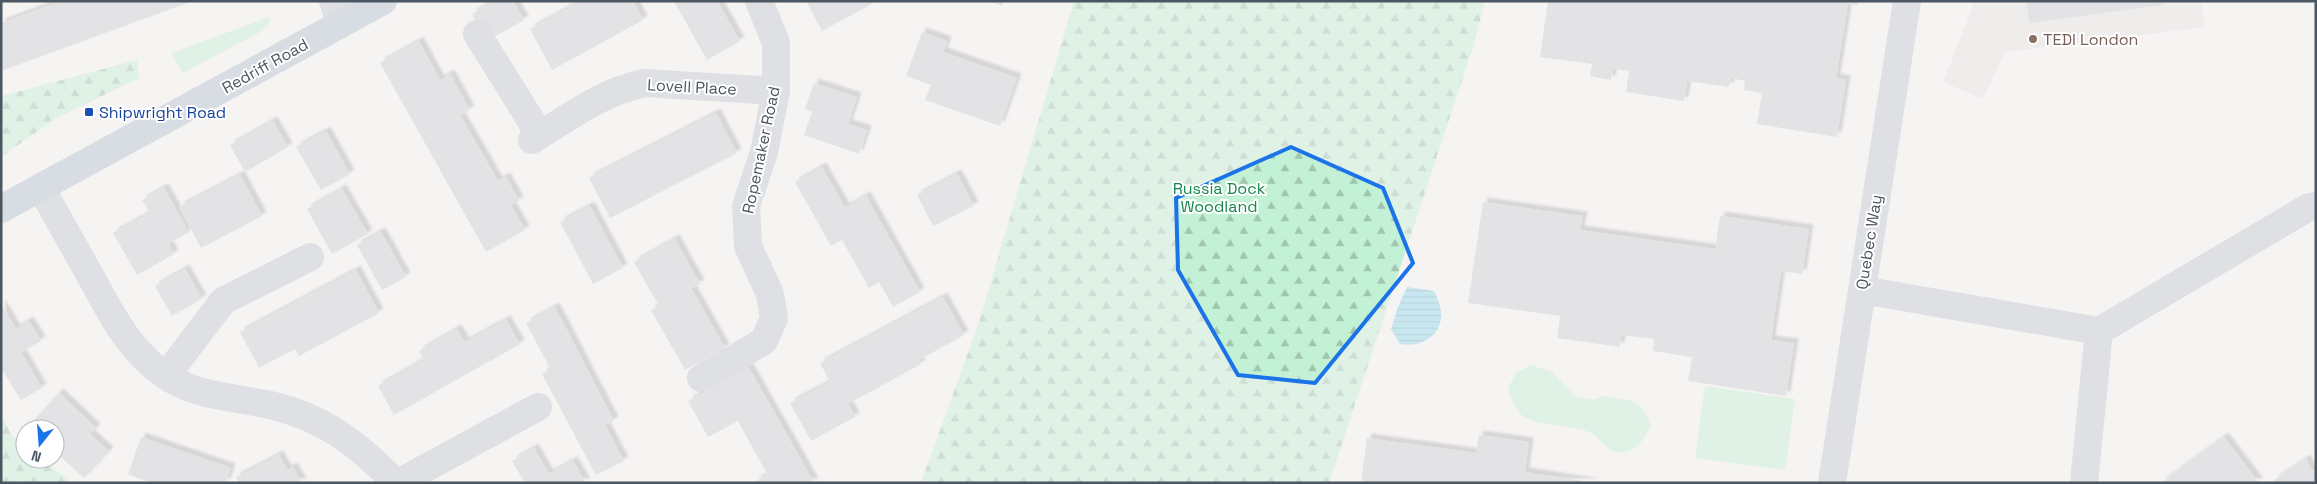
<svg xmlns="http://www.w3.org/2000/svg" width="2317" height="484" font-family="'Space Grotesk',sans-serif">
	<defs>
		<pattern id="forest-firs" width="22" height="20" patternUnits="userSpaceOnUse" patternTransform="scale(1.25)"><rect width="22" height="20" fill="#c3f1d5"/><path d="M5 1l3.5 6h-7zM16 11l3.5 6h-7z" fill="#a0c6b0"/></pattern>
		<pattern id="water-rules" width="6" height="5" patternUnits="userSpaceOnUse" patternTransform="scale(1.25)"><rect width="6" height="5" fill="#90daee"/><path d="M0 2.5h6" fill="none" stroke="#78b4c4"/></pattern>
		<filter id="shadow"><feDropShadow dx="4.5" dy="-4.5" stdDeviation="1" flood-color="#0004"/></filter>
	</defs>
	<rect width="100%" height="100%" fill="#f5f3f3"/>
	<path fill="#e6e4e5" d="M 1971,1 L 2201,1 L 2205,27 L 2005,52 L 1983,99 L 1943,82 L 1972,9 Z"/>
	<path fill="#c3f1d5" d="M 270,17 L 269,24 L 262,31 L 183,73 L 171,53 Z
		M 1530,365 L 1551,371 L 1576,397 L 1593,400 L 1605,396 L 1636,402 L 1645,413 L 1651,426 C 1645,437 1638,450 1624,452 C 1605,455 1602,437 1589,432 C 1570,424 1542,427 1525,417 C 1515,412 1511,398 1508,388 L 1516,373 Z
		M 1705,386 L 1795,399 L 1785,470 L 1695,458 Z"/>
	<path fill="url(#forest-firs)" d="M 1074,1 L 1485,1 L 1474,44 L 1329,483 L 921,483 L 979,322 Z
		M 137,60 L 139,78 L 55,119 L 1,157 L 1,96 Z
		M 1,414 L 12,436 L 25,446 L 25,459 L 42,459 L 72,483 L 1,483 Z"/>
	<path fill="url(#water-rules)" d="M 1407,287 L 1434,291 C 1438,300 1442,308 1441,318 C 1439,338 1418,348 1400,344 L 1391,329 L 1398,307 Z"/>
	<path fill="#cdcfd5" filter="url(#shadow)" d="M 61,1 L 193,1 L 1,71 L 1,23 Z
		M 494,1 L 513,1 L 524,20 L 487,41 L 472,14 Z
		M 581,1 L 633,1 L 643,20 L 552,70 L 530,29 Z
		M 674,1 L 717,1 L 740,41 L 707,60 Z
		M 806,1 L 877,1 L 822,31 Z
		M 988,1 L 1004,1 L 1002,6 Z
		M 1548,1 L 1859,1 L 1858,5 L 1848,4 L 1836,78 L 1846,80 L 1837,137 L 1757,124 L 1762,93 L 1744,90 L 1745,81 L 1731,78 L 1729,87 L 1687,81 L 1684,101 L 1626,92 L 1629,71 L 1613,69 L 1611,80 L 1590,76 L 1592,64 L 1540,57 Z
		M 2027,1 L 2163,1 L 2163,5 L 2029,23 Z
		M 922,32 L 947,41 L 943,52 L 1017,78 L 1000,126 L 925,100 L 931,85 L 906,76 Z
		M 419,41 L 440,80 L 450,74 L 470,110 L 460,115 L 498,181 L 506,177 L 519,201 L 511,205 L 525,230 L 486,252 L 380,63 Z
		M 814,83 L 857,97 L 848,124 L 867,130 L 859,154 L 804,135 L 812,112 L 805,109 Z
		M 716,113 L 737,153 L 610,218 L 589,178 Z
		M 273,121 L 288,147 L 245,172 L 230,145 Z
		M 326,131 L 350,174 L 321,190 L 296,147 Z
		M 822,167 L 845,208 L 866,196 L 920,292 L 893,307 L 879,282 L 869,288 L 842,240 L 831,246 L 795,182 Z
		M 957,174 L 974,206 L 933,226 L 917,195 Z
		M 240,175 L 262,216 L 201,248 L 179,207 Z
		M 164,188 L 189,232 L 168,244 L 174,254 L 137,275 L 113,233 L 150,213 L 142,200 Z
		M 342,189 L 368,234 L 332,254 L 307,209 Z
		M 1483,202 L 1583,216 L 1580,230 L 1715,249 L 1720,216 L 1809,229 L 1802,274 L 1781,271 L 1771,340 L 1794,343 L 1786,396 L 1688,381 L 1692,357 L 1653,351 L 1654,339 L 1621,335 L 1620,347 L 1557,338 L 1560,316 L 1468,303 Z
		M 590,206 L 623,268 L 593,284 L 560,222 Z
		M 381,232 L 406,277 L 382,290 L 357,245 Z
		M 675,239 L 700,284 L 691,288 L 725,348 L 685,370 L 651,310 L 659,306 L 634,262 Z
		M 185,269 L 202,299 L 172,316 L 155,286 Z
		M 356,270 L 379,313 L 299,356 L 295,349 L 259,368 L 240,332 Z
		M 943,297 L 964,335 L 919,360 L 921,364 L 848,404 L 855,417 L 811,441 L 790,403 L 830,382 L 820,363 Z
		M 1,304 L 16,329 L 29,321 L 41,341 L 21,352 L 42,388 L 21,400 L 1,368 Z
		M 555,307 L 614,421 L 605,425 L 624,461 L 596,475 L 542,374 L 551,370 L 526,323 Z
		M 506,320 L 520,344 L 394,415 L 378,386 L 424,360 L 419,351 L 457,329 L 465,342 Z
		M 749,368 L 799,456 L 814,483 L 757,483 L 756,481 L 767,474 L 738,421 L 708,437 L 688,401 Z
		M 59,393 L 96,428 L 90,434 L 109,451 L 84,478 L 55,452 L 55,429 L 30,429 L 28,427 Z
		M 1479,435 L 1529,442 L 1525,472 L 1596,483 L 1361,483 L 1367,438 L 1476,453 Z
		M 141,437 L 231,468 L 226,483 L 151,483 L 128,474 Z
		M 2224,437 L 2259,483 L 2161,483 Z
		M 534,448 L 549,474 L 573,461 L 586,483 L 525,483 L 512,461 Z
		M 279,455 L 287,470 L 293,467 L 302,483 L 239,483 L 236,477 Z
		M 2306,459 L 2312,471 L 2316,468 L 2316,483 L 2276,483 L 2274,480 Z"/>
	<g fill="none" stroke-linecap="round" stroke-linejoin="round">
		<path stroke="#c1cad2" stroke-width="28" d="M 333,1 L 341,24
			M 477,34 L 540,135
			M 532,140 C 568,118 602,92 644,83 L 776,91
			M 41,188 C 57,217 74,247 91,277 C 111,313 129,351 165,375 C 196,397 234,397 270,405 C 323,417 358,444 396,483
			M 1862,290 L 2099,331 L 2309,207 L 2316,206
			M 166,376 L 223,301 L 310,257
			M 701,378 L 764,341 L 774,318 L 770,294 L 748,246 L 746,206 L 764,152 L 776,91 L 776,43 L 759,1
			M 398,483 L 538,407
			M 1832,483 L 1907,1
			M 2084,483 L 2099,331"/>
		<path stroke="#b3c2d1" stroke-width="28" d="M 1,209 L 383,1"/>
	</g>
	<path d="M0 0H2317V484H0ZM 1291,147 L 1383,188 L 1413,263 L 1315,383 L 1238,375 L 1178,270 L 1176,198 Z" fill="#f5f3f3" fill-opacity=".55" fill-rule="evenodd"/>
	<path fill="none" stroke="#1a73e8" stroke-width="4" stroke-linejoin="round" d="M 1291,147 L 1383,188 L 1413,263 L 1315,383 L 1238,375 L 1178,270 L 1176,198 Z"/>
	<circle fill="#8d6e63" stroke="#fff" stroke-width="2" cx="2033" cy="39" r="5"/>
	<rect fill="#1a4fb4" stroke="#fff" stroke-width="2" x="84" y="107" width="10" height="10" rx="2.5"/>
	<g text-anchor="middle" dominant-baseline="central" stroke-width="4" stroke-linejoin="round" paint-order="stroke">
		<g font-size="16" fill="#785e54" stroke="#fff" text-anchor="start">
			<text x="2043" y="39">TEDI London</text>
		</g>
		<g font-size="16" fill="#4a5661" stroke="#fff">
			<text transform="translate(265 66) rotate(-29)">Redriff Road</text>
			<text transform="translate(692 87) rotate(3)">Lovell Place</text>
			<text transform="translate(761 150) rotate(-78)">Ropemaker Road</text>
			<text transform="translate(1869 242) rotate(-81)">Quebec Way</text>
		</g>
		<g font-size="16" fill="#164399" stroke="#fff" text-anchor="start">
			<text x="99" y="112">Shipwright Road</text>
		</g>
		<g font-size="16" fill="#17864f" stroke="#fff">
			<text x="1219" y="188">Russia Dock<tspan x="1219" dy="18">Woodland</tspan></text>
		</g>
	</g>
	<rect width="2317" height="484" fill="none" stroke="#4a5661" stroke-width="5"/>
	<g transform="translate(40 444) rotate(197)"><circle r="24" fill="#ffffff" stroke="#b7bbc0"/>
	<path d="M0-4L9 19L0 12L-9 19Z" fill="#1a73e8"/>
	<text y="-8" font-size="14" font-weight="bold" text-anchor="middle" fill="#4a5661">N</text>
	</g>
</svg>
